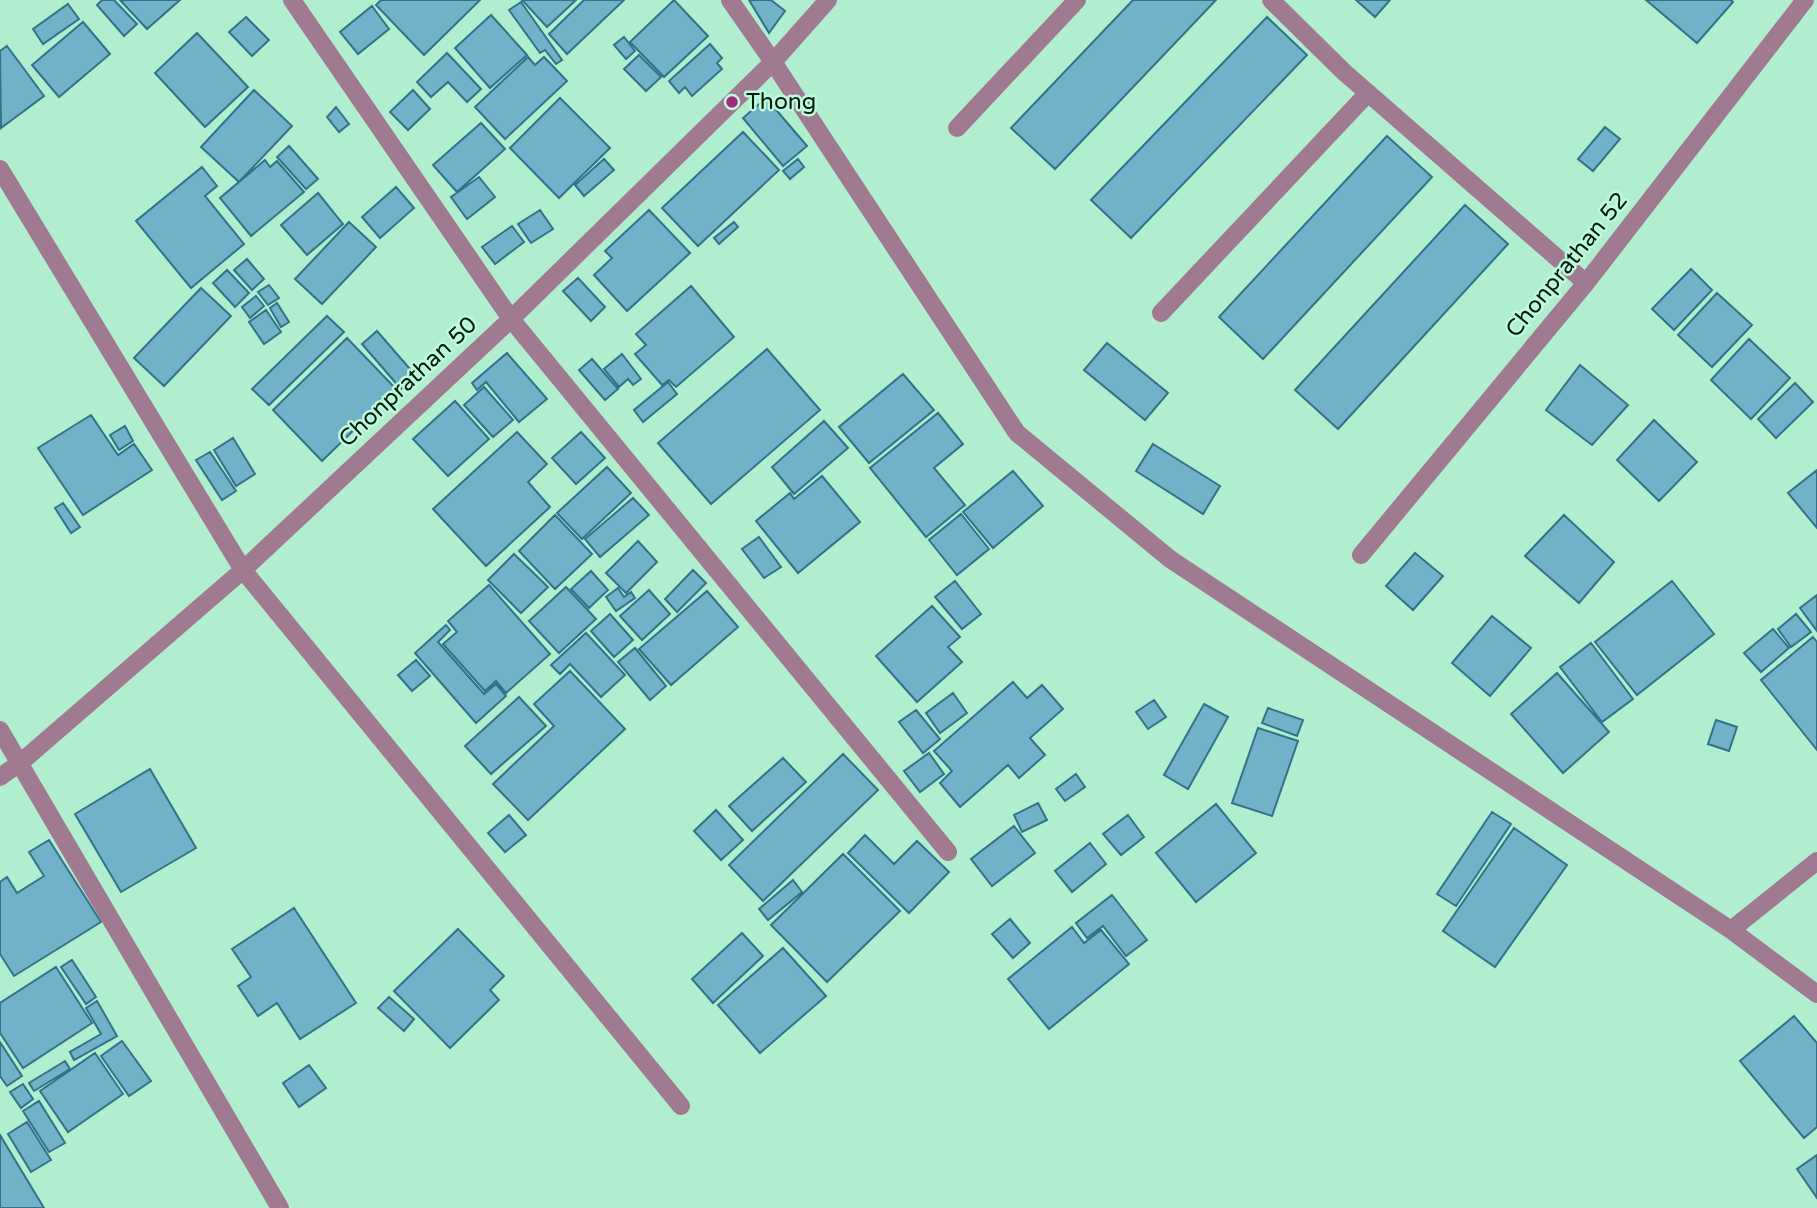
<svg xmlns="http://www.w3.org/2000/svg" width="1817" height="1208" font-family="'Varela Round',sans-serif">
	<rect width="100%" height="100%" fill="#b1edcf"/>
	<path fill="#71b2c9" stroke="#327389" stroke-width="2" d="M 102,0 L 114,0 L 137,24 L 124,36 L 97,5 Z
		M 120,0 L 180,0 L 147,29 Z
		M 381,0 L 480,0 L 424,55 L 376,5 Z
		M 522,0 L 576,0 L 547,27 Z
		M 584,0 L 624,0 L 567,54 L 549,34 Z
		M 674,0 L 708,36 L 664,77 L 630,42 Z
		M 749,0 L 771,0 L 785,11 L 769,33 Z
		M 1133,0 L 1216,0 L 1055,169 L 1011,128 Z
		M 1356,0 L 1390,0 L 1375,17 Z
		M 1646,0 L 1731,0 L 1733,2 L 1697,43 Z
		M 521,2 L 562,60 L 556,64 L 545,50 L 540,53 L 509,10 Z
		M 68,4 L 79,19 L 43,44 L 33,29 Z
		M 372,6 L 389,29 L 358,54 L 340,32 Z
		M 491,15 L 527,55 L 490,88 L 455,48 Z
		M 246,17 L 269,40 L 252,56 L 229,32 Z
		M 1267,17 L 1307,55 L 1131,238 L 1091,200 Z
		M 83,22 L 110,54 L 59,97 L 32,65 Z
		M 197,33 L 248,87 L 205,127 L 155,73 Z
		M 624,37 L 635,51 L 626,59 L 614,45 Z
		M 710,44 L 722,58 L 717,63 L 722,69 L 692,96 L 685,87 L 679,93 L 669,81 Z
		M 7,46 L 44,96 L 1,128 L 0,51 Z
		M 447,53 L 481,89 L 467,102 L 448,82 L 431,97 L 417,82 Z
		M 639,55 L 661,77 L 646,91 L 624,69 Z
		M 528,57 L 535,65 L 544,57 L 567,81 L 505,139 L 475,107 Z
		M 254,90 L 292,126 L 239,182 L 201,147 Z
		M 413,90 L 430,109 L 408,130 L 390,112 Z
		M 560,98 L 610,148 L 559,198 L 510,148 Z
		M 766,98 L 807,146 L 783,166 L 743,118 Z
		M 336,107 L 349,124 L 339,132 L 327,117 Z
		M 481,123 L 505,149 L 457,192 L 433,165 Z
		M 1605,127 L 1620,139 L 1593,171 L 1578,159 Z
		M 743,132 L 779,170 L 698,246 L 662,208 Z
		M 1387,136 L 1432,177 L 1263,359 L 1219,317 Z
		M 289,146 L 318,179 L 306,189 L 277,157 Z
		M 604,159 L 614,170 L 584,196 L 575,185 Z
		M 798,159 L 804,167 L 790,179 L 783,171 Z
		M 265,160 L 270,167 L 277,161 L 304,192 L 251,236 L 220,198 Z
		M 202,167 L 217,186 L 205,196 L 244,244 L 191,288 L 136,221 Z
		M 479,177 L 495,197 L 467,219 L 451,197 Z
		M 396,187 L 414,208 L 380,238 L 362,217 Z
		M 318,193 L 343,224 L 307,255 L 281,225 Z
		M 1465,205 L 1508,244 L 1338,429 L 1295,390 Z
		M 540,210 L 553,229 L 531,243 L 518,224 Z
		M 649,210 L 690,253 L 627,311 L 594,275 L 612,258 L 605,251 Z
		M 349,222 L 376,247 L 322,304 L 295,279 Z
		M 734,222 L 738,227 L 719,244 L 714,238 Z
		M 512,226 L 524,242 L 495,264 L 482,247 Z
		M 247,259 L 264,279 L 252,290 L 234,270 Z
		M 1691,269 L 1712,290 L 1674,330 L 1652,309 Z
		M 227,270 L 249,293 L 235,307 L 213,283 Z
		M 578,278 L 605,307 L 591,321 L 563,291 Z
		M 269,285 L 279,298 L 268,305 L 258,292 Z
		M 691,286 L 734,337 L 676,387 L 669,380 L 662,385 L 635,354 L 646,345 L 636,334 Z
		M 201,288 L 231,316 L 164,386 L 134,358 Z
		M 1717,293 L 1752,325 L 1712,367 L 1678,335 Z
		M 256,296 L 264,306 L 250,318 L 242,307 Z
		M 277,303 L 289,322 L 281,327 L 270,308 Z
		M 266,310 L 281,332 L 264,344 L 249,322 Z
		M 327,316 L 344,332 L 269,405 L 252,389 Z
		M 377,331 L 416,376 L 401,389 L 362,344 Z
		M 347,338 L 396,389 L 322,461 L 273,410 Z
		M 1749,339 L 1790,378 L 1751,419 L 1711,380 Z
		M 1107,343 L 1168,393 L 1145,420 L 1084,370 Z
		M 767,349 L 820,410 L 711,504 L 658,443 Z
		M 507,353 L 547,399 L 519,422 L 486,382 L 477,390 L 472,383 Z
		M 622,354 L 641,379 L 633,385 L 628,379 L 619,387 L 604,369 Z
		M 592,359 L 618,389 L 605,400 L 579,370 Z
		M 1580,365 L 1628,405 L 1592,445 L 1546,410 Z
		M 903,374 L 934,410 L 869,463 L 839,427 Z
		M 668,382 L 677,394 L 643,422 L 634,410 Z
		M 1795,383 L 1813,402 L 1776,438 L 1758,419 Z
		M 484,387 L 513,420 L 493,437 L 464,405 Z
		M 455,401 L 489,439 L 448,476 L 413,439 Z
		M 938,413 L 963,444 L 934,468 L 965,505 L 926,537 L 870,468 Z
		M 91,415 L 118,455 L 134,444 L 152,470 L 83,515 L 38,448 Z
		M 1654,420 L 1697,462 L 1659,501 L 1617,460 Z
		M 824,421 L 848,448 L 794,494 L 772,467 Z
		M 125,426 L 133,441 L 119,450 L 110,435 Z
		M 517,432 L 547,464 L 528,482 L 550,507 L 486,566 L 433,509 Z
		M 581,432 L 605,458 L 576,484 L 552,458 Z
		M 233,438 L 255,474 L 236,486 L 214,450 Z
		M 1153,444 L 1220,486 L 1203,514 L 1136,471 Z
		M 210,452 L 236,491 L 222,500 L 196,460 Z
		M 607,467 L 631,493 L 582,539 L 557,513 Z
		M 1817,470 L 1817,528 L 1788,493 Z
		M 1013,471 L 1043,506 L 993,548 L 963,512 Z
		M 822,476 L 860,522 L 798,573 L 756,521 L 790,493 L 794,499 Z
		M 633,498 L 649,515 L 600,557 L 585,539 Z
		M 63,503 L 80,527 L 71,533 L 55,508 Z
		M 961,514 L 989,549 L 957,575 L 929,540 Z
		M 555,515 L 592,554 L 555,589 L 519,551 Z
		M 1564,515 L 1614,562 L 1579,603 L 1525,556 Z
		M 759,537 L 781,567 L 764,578 L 742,549 Z
		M 638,541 L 657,562 L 626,593 L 606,573 Z
		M 1415,553 L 1443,576 L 1413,610 L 1386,586 Z
		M 514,554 L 548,587 L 521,613 L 488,580 Z
		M 693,570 L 706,583 L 677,612 L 665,599 Z
		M 591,571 L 608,590 L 589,608 L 571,589 Z
		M 955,581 L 981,614 L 962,629 L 935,597 Z
		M 1672,581 L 1714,634 L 1637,695 L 1595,642 Z
		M 489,585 L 550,654 L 506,693 L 496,681 L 485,691 L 443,644 L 457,632 L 448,621 Z
		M 566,587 L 596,619 L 559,653 L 529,621 Z
		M 618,588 L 624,597 L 631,592 L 635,598 L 616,611 L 606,597 Z
		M 649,590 L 670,614 L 642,640 L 620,616 Z
		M 707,591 L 738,627 L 671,685 L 639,649 Z
		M 1817,595 L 1817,631 L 1800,608 Z
		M 932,606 L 960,637 L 948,647 L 962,662 L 917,702 L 876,656 Z
		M 610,614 L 633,640 L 614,657 L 591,631 Z
		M 1796,614 L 1811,632 L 1791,647 L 1778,629 Z
		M 1492,616 L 1531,648 L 1490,696 L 1452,663 Z
		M 446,625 L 450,630 L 438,642 L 484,694 L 496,684 L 506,696 L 476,723 L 415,653 Z
		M 1773,629 L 1789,648 L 1761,672 L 1744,653 Z
		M 586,633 L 625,675 L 601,697 L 570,664 L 560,674 L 551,665 Z
		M 1813,637 L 1817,642 L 1817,750 L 1761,680 Z
		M 1591,643 L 1633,699 L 1602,722 L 1560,667 Z
		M 635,648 L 666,686 L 650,700 L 618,662 Z
		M 416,660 L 430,676 L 412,691 L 398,675 Z
		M 570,671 L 625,729 L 528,820 L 493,784 L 554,726 L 534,704 Z
		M 1557,673 L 1609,732 L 1563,773 L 1511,714 Z
		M 1013,682 L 1027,698 L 1042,685 L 1063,709 L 1030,738 L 1045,755 L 1019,778 L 1008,765 L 960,807 L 940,783 L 952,771 L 934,751 Z
		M 953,693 L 967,713 L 940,733 L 926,713 Z
		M 519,697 L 546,726 L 491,774 L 465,746 Z
		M 1154,700 L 1166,717 L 1148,729 L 1136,712 Z
		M 1204,704 L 1228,717 L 1188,789 L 1164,775 Z
		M 1268,708 L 1303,720 L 1297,736 L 1262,723 Z
		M 916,710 L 940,739 L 923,753 L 899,722 Z
		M 1716,720 L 1737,727 L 1729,751 L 1708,744 Z
		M 1258,728 L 1298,741 L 1272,816 L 1232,803 Z
		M 929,753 L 944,774 L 920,792 L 904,771 Z
		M 843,754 L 878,790 L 763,901 L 729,865 Z
		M 783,758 L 806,782 L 752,831 L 729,806 Z
		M 150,769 L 196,848 L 121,892 L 75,814 Z
		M 1076,774 L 1085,787 L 1065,801 L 1056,789 Z
		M 1038,803 L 1047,820 L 1022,832 L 1014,815 Z
		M 1216,804 L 1256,853 L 1196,902 L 1156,853 Z
		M 716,810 L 743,840 L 721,860 L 694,831 Z
		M 1492,812 L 1511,824 L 1456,906 L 1437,894 Z
		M 509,815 L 526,835 L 505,852 L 488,833 Z
		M 1128,815 L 1144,837 L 1121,855 L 1103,834 Z
		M 1014,826 L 1035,853 L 992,886 L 971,859 Z
		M 1514,828 L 1567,865 L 1495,967 L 1443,931 Z
		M 865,835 L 894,864 L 917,841 L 949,872 L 909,913 L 848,853 Z
		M 49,840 L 101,922 L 14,976 L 0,954 L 0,882 L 7,877 L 17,893 L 44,876 L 29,852 Z
		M 1090,843 L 1106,864 L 1072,892 L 1055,871 Z
		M 843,854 L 900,911 L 827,982 L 771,925 Z
		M 793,880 L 802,892 L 768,920 L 759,909 Z
		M 1112,895 L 1147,940 L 1126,956 L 1103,926 L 1087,938 L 1076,923 Z
		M 294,908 L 356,1003 L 300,1039 L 277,1003 L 258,1016 L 238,986 L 251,977 L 232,949 Z
		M 1010,919 L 1030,943 L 1013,958 L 992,934 Z
		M 1072,927 L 1084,943 L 1101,930 L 1129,964 L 1049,1029 L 1008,979 Z
		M 458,929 L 504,976 L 490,990 L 499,1000 L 450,1048 L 394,991 Z
		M 742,933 L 763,956 L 713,1003 L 692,979 Z
		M 783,948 L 826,996 L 760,1053 L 718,1005 Z
		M 72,960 L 96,997 L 86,1004 L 61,967 Z
		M 56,967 L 92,1023 L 23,1068 L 0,1033 L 0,1003 Z
		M 389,997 L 414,1019 L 404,1031 L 378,1008 Z
		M 97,1001 L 117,1036 L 74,1060 L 70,1052 L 101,1034 L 86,1008 Z
		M 1794,1016 L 1817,1043 L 1817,1127 L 1804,1138 L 1740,1061 Z
		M 122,1041 L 151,1081 L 129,1096 L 101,1056 Z
		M 0,1042 L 22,1076 L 7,1086 L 0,1076 Z
		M 95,1053 L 123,1094 L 68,1132 L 40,1091 Z
		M 65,1061 L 70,1069 L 34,1091 L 29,1083 Z
		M 309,1065 L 326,1088 L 299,1107 L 283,1083 Z
		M 23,1084 L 33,1099 L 21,1108 L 10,1092 Z
		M 39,1101 L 65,1143 L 49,1152 L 23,1111 Z
		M 27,1122 L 51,1160 L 31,1172 L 8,1134 Z
		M 0,1135 L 44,1208 L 0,1208 Z
		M 1817,1155 L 1817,1198 L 1797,1169 Z"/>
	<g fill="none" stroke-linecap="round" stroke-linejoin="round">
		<path stroke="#a07a91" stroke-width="18" d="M 292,0 L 511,319 L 948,852
			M 730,0 L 773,62 L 1017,433 L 1170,559 L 1731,930 L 1817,994
			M 1271,0 L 1344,72 L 1586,283
			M 957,128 L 1077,0
			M 0,169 L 243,570 L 681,1106
			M 1161,313 L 1368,93
			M 1361,555 L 1586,283 L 1805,0
			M 0,730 L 280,1208
			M 0,777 L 20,763 L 243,570 L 511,319 L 773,62 L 828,0
			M 1731,930 L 1817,861"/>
	</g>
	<circle fill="#a3297f" stroke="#befadc" stroke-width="2.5" cx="732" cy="102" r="7"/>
	<g text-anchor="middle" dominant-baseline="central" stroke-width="5" stroke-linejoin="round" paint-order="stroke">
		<g font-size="23" fill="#031a10" stroke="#befadc" text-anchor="start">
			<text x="746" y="102">Thong</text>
		</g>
		<g font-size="23" fill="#031a10" stroke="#befadc">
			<text transform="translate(1567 265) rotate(-51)">Chonprathan 52</text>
			<text transform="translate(408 382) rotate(-43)">Chonprathan 50</text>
		</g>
	</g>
</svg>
